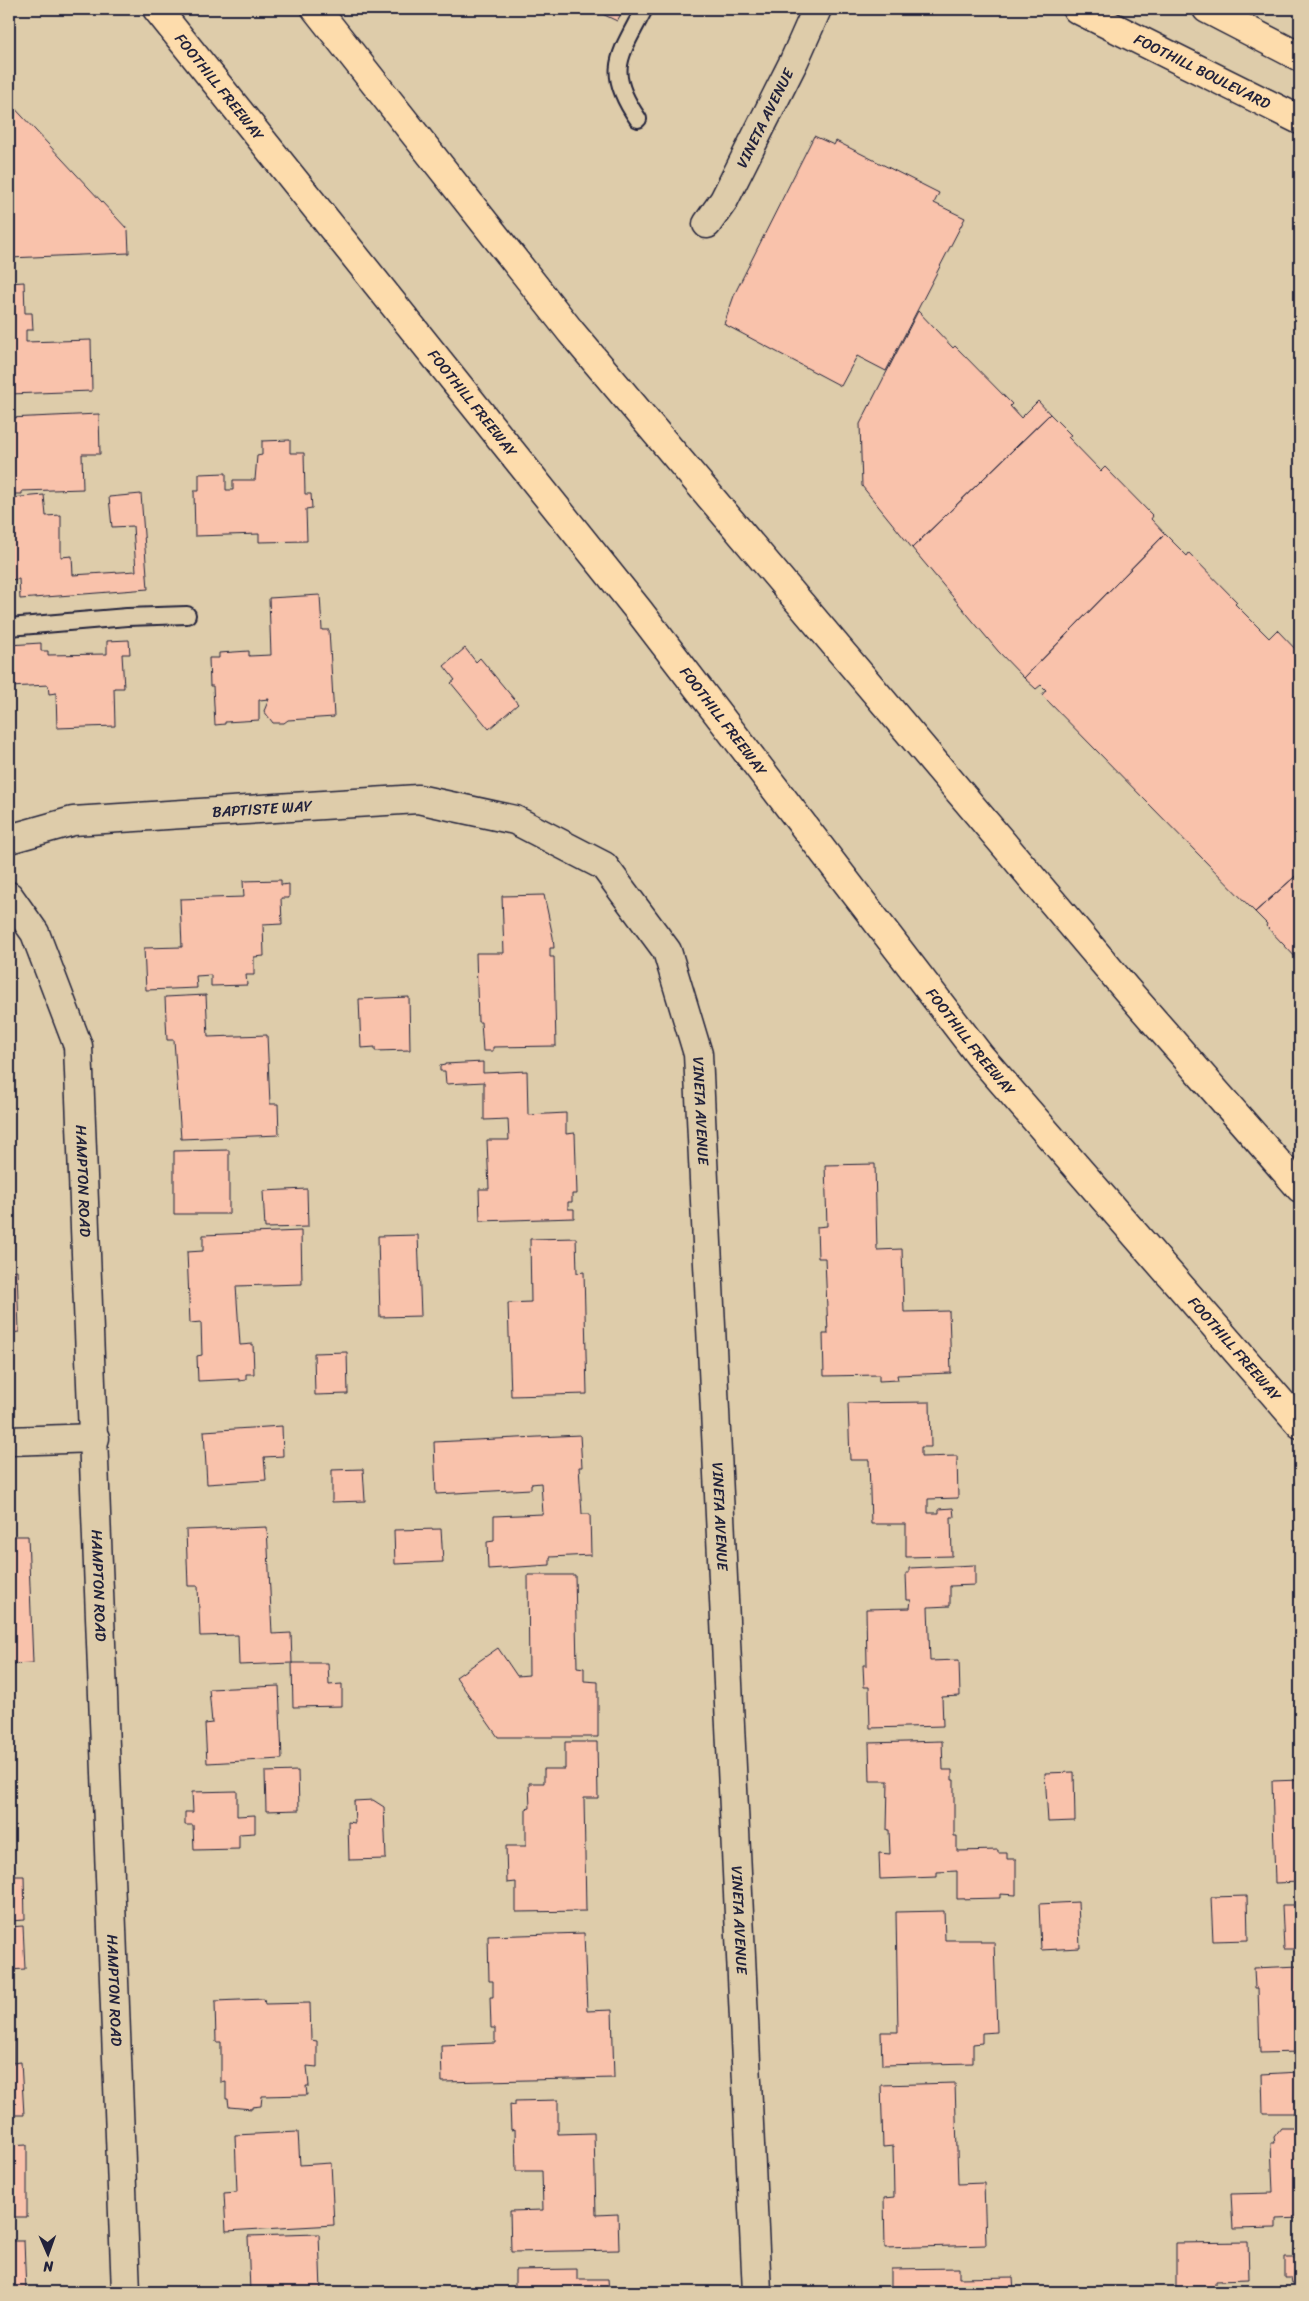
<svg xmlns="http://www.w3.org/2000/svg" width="1309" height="2301" font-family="Sriracha,sans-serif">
	<rect width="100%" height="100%" fill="#deccaa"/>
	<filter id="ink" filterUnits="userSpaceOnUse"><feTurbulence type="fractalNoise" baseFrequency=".02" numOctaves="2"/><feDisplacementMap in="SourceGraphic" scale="10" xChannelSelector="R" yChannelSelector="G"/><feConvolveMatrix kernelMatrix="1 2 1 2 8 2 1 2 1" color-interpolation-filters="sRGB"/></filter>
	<g filter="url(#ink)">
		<path fill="#f9c2ab" stroke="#22223b" d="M 592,9 L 624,9 L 617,21 Z
			M 9,102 L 128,230 L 129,253 L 9,258 Z
			M 814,136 L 834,145 L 836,141 L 939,193 L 934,203 L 965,218 L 886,371 L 857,356 L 841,386 L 724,324 L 735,293 Z
			M 24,282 L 25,313 L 32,313 L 33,330 L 26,330 L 26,342 L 91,340 L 92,391 L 9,394 L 9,283 Z
			M 918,311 L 953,348 L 955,346 L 1012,404 L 1010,406 L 1021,418 L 1038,401 L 1050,414 L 912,548 L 862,486 L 860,424 Z
			M 99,414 L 100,454 L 82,454 L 83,489 L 22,491 L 22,494 L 9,494 L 9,418 Z
			M 1050,414 L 1071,435 L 1068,437 L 1101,471 L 1105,467 L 1153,516 L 1151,519 L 1165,534 L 1024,678 L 998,651 L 912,548 Z
			M 290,440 L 290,453 L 304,453 L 305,494 L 311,494 L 312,508 L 306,509 L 307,541 L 259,542 L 259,534 L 195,536 L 194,491 L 199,491 L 199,474 L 226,473 L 226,490 L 233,490 L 233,480 L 255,480 L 257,456 L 262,455 L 262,441 Z
			M 141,494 L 148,589 L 20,599 L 19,579 L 9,580 L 10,498 L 44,495 L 46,516 L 61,515 L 61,557 L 72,556 L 73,575 L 136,571 L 133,526 L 112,527 L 109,497 Z
			M 1165,534 L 1187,556 L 1189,553 L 1237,602 L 1235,604 L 1269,638 L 1277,630 L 1300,654 L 1300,872 L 1255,912 L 1042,695 L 1046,690 L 1041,685 L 1036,689 L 1024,678 Z
			M 320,595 L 322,630 L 329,630 L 334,717 L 288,720 L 284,723 L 273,723 L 264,711 L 269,699 L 259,700 L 259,720 L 225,722 L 225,724 L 215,725 L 213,686 L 210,686 L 209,658 L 219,658 L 219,653 L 249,651 L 249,656 L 271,655 L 269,598 Z
			M 129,640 L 130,654 L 122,654 L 124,688 L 114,688 L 115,726 L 57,728 L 56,693 L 49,694 L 48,685 L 9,687 L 9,645 L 41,643 L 41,651 L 48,651 L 48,655 L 107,654 L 107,641 Z
			M 465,648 L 476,662 L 480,658 L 518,704 L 489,729 L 451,683 L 455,680 L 444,666 Z
			M 1300,872 L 1300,962 L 1266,926 L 1267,924 L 1255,912 Z
			M 281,880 L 281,885 L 289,884 L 289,898 L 281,898 L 282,924 L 263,925 L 264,956 L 254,957 L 254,975 L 246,975 L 247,985 L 211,986 L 211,975 L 196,976 L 197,988 L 146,990 L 144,948 L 182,947 L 180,899 L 244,897 L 243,881 Z
			M 544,895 L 553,937 L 554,948 L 550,948 L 550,957 L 554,957 L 556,1046 L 493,1047 L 493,1051 L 483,1051 L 481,1022 L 478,1022 L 476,953 L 504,953 L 502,896 Z
			M 206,995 L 208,1037 L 267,1035 L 270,1104 L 278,1104 L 279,1135 L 181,1139 L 174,1040 L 167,1040 L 165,997 Z
			M 409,997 L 410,1050 L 375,1051 L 375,1047 L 361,1048 L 359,999 Z
			M 483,1062 L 483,1073 L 527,1071 L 528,1115 L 566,1113 L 566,1134 L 575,1133 L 577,1194 L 572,1194 L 572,1202 L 568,1202 L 568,1209 L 574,1209 L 574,1218 L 480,1221 L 479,1189 L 489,1189 L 487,1140 L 509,1140 L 508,1119 L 484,1120 L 484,1082 L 446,1084 L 445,1071 L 440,1071 L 440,1066 L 445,1065 L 445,1064 Z
			M 229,1150 L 229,1214 L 174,1214 L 174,1151 Z
			M 875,1164 L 877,1250 L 902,1249 L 904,1312 L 949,1311 L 951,1373 L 897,1375 L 898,1380 L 879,1381 L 879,1375 L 824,1376 L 823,1334 L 828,1334 L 825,1258 L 818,1258 L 817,1227 L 827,1226 L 825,1165 Z
			M 307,1189 L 308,1227 L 265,1228 L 263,1191 Z
			M 301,1231 L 302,1284 L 236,1286 L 240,1345 L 253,1344 L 254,1374 L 246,1374 L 246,1380 L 239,1381 L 239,1379 L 198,1381 L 197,1356 L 202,1355 L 201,1322 L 190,1323 L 187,1252 L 203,1251 L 203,1235 Z
			M 418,1235 L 421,1316 L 380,1317 L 378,1236 Z
			M 576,1238 L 577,1273 L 584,1272 L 587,1394 L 511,1396 L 508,1303 L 531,1302 L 530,1239 Z
			M 17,1270 L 19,1332 L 11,1333 L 11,1343 L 9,1343 L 9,1271 Z
			M 347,1352 L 348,1394 L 315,1395 L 314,1353 Z
			M 930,1402 L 931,1447 L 921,1447 L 921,1457 L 957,1456 L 958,1498 L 928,1499 L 928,1513 L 939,1513 L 939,1509 L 953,1508 L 954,1517 L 951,1517 L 952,1556 L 906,1557 L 906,1524 L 871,1524 L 869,1460 L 850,1460 L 848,1403 Z
			M 282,1426 L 283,1456 L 264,1457 L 266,1480 L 207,1484 L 204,1431 Z
			M 580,1435 L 582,1467 L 579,1467 L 582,1514 L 590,1514 L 591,1555 L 550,1557 L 550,1565 L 488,1569 L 487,1542 L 494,1541 L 494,1516 L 543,1514 L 541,1483 L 531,1484 L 531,1489 L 436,1494 L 434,1442 Z
			M 363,1469 L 365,1501 L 332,1502 L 332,1470 Z
			M 267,1527 L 272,1634 L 291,1633 L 292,1663 L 239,1665 L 238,1635 L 200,1636 L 198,1586 L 188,1586 L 186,1530 Z
			M 441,1529 L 443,1562 L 395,1564 L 394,1530 Z
			M 9,1536 L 28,1536 L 33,1663 L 9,1664 Z
			M 975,1565 L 975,1585 L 950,1586 L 950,1606 L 928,1607 L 930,1661 L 959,1660 L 960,1696 L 942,1697 L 943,1726 L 870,1728 L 869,1687 L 864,1687 L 863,1665 L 867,1665 L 866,1609 L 910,1608 L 911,1600 L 907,1600 L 906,1573 L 909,1573 L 909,1568 Z
			M 528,1575 L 575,1575 L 577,1667 L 584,1668 L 584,1681 L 598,1682 L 598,1737 L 498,1737 L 456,1677 L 498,1648 L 517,1676 L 529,1675 Z
			M 292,1663 L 328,1663 L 329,1685 L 342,1684 L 342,1706 L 293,1707 Z
			M 279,1686 L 282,1759 L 207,1763 L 205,1724 L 212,1723 L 209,1689 Z
			M 942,1741 L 943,1770 L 952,1770 L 952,1780 L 954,1780 L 954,1836 L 957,1836 L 957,1851 L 998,1850 L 998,1853 L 1007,1853 L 1007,1859 L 1016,1859 L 1016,1895 L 1000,1894 L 1000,1898 L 957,1899 L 957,1871 L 937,1872 L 937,1877 L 880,1879 L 879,1853 L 890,1854 L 889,1830 L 887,1830 L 888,1781 L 870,1781 L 869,1743 Z
			M 565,1742 L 597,1742 L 598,1798 L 584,1798 L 586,1911 L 516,1912 L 516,1882 L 507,1883 L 506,1846 L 526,1846 L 526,1809 L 530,1808 L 529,1783 L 544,1783 L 544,1769 L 565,1769 Z
			M 298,1771 L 299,1810 L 266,1811 L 265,1772 Z
			M 1074,1772 L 1075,1821 L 1048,1822 L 1045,1773 Z
			M 1300,1780 L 1300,1882 L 1275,1883 L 1272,1781 Z
			M 237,1791 L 237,1816 L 255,1815 L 255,1833 L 239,1834 L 239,1849 L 194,1850 L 193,1825 L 185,1825 L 185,1812 L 193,1812 L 192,1792 Z
			M 373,1800 L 384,1807 L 386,1859 L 349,1860 L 348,1822 L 355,1823 L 354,1801 Z
			M 9,1876 L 24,1876 L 25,1920 L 9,1921 Z
			M 1247,1896 L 1248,1940 L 1213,1941 L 1211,1897 Z
			M 1078,1902 L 1080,1948 L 1041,1950 L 1039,1904 Z
			M 1282,1905 L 1300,1905 L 1300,1951 L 1300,1949 L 1284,1949 Z
			M 944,1911 L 945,1940 L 981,1940 L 981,1942 L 994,1942 L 997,2032 L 982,2033 L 982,2043 L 973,2044 L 973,2063 L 882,2065 L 881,2032 L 898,2032 L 896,1912 Z
			M 23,1926 L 25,1969 L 9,1970 L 9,1927 Z
			M 584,1933 L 587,2011 L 612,2010 L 614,2078 L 442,2082 L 441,2045 L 495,2043 L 495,2028 L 491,2028 L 490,1997 L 493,1997 L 493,1981 L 489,1981 L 488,1936 Z
			M 1300,1966 L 1300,2052 L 1260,2053 L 1258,1988 L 1255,1988 L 1254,1968 Z
			M 264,1999 L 265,2004 L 310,2003 L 311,2040 L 317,2041 L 317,2067 L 307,2066 L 309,2086 L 306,2086 L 307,2095 L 262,2096 L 261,2106 L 252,2107 L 252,2109 L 229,2107 L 228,2099 L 226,2099 L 226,2082 L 221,2083 L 221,2042 L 216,2042 L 215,2001 Z
			M 13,2036 L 13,2063 L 21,2062 L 24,2115 L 9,2115 L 9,2037 Z
			M 1300,2072 L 1300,2113 L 1263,2113 L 1262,2074 Z
			M 955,2083 L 958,2184 L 984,2183 L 986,2245 L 885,2248 L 884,2198 L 894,2197 L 893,2146 L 883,2147 L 881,2085 Z
			M 558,2100 L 558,2134 L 594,2133 L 596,2215 L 618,2214 L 619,2250 L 511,2252 L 510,2211 L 543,2210 L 542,2171 L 516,2171 L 515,2129 L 511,2130 L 510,2104 L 515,2105 L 515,2101 Z
			M 1281,2128 L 1300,2128 L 1300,2218 L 1276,2219 L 1276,2228 L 1233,2229 L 1231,2194 L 1273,2193 L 1271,2143 L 1275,2143 L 1274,2137 Z
			M 298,2132 L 300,2165 L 331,2163 L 334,2225 L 226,2231 L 224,2193 L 237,2192 L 235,2135 Z
			M 27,2144 L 27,2217 L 9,2217 L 9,2145 Z
			M 319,2234 L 321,2292 L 250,2292 L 248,2236 Z
			M 9,2241 L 24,2241 L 26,2292 L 9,2292 Z
			M 1248,2242 L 1249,2280 L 1215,2281 L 1215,2287 L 1176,2287 L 1176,2243 Z
			M 1285,2258 L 1300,2258 L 1300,2284 L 1292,2284 L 1291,2278 L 1285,2278 Z
			M 959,2268 L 959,2278 L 1013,2277 L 1014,2292 L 891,2292 L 891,2269 Z
			M 577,2269 L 577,2279 L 608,2279 L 609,2292 L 515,2292 L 515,2270 Z"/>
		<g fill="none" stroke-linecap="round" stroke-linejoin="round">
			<g stroke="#22223b" stroke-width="20">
				<path id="service" d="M 638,119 C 604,70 620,56 644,9
					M 9,627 L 127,617 L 187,615"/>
			</g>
			<g stroke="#22223b" stroke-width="31">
				<g id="minor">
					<path id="s1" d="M 707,224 L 724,200 L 794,61 L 817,9"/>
					<path id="s2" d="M 9,839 L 73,821 L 418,799 L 515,820 L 604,866 L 667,951 L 698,1054 L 757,2292"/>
					<path id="s3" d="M 9,896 L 35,933 L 78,1046 L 126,2292"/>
					<path d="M 9,1441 L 95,1438"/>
				</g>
			</g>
			<g stroke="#22223b" stroke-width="31">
				<g id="primary">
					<path id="s4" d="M 1077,9 L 1300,120"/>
					<path d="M 1207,9 L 1300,57"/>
				</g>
			</g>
			<g stroke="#22223b" stroke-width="31">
				<g id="motorway">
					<path id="s5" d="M 157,9 L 639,611 L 980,1056 L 1300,1424"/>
					<path d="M 316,9 L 571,332 L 1126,989 L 1300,1188"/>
				</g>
			</g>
			<use href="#service" stroke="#deccaa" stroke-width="16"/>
			<use href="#minor" stroke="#deccaa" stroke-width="28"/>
			<use href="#primary" stroke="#fddcac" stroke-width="28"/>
			<use href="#motorway" stroke="#fddcac" stroke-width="28"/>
		</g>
	</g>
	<g text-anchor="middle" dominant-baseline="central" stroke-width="5" stroke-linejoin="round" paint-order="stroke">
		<g font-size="15" fill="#22223b" stroke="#deccaa">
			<text stroke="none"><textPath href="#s4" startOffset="140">FOOTHILL BOULEVARD</textPath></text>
			<text stroke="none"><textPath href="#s5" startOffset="100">FOOTHILL FREEWAY</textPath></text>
			<text stroke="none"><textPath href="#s1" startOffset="121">VINETA AVENUE</textPath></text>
			<text stroke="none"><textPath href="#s5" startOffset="505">FOOTHILL FREEWAY</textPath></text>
			<text stroke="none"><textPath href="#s5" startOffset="910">FOOTHILL FREEWAY</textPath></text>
			<text stroke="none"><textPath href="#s2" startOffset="256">BAPTISTE WAY</textPath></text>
			<text stroke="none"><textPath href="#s5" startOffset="1315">FOOTHILL FREEWAY</textPath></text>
			<text stroke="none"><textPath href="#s2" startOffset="882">VINETA AVENUE</textPath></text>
			<text stroke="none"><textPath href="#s3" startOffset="301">HAMPTON ROAD</textPath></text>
			<text stroke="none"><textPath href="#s5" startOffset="1720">FOOTHILL FREEWAY</textPath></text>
			<text stroke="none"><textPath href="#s2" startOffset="1288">VINETA AVENUE</textPath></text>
			<text stroke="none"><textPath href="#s3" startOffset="706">HAMPTON ROAD</textPath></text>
			<text stroke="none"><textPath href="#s2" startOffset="1692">VINETA AVENUE</textPath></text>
			<text stroke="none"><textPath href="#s3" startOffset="1111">HAMPTON ROAD</textPath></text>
		</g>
	</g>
	<rect width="1309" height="2301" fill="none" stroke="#deccaa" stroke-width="30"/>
	<rect x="15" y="15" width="1279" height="2271" fill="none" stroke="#22223b" stroke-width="2" filter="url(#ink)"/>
	<g transform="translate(48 2254) rotate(178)" stroke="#deccaa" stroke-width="4" paint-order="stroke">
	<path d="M0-4L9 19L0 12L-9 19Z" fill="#22223b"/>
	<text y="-8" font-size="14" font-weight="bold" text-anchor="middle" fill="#22223b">N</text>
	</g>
</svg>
